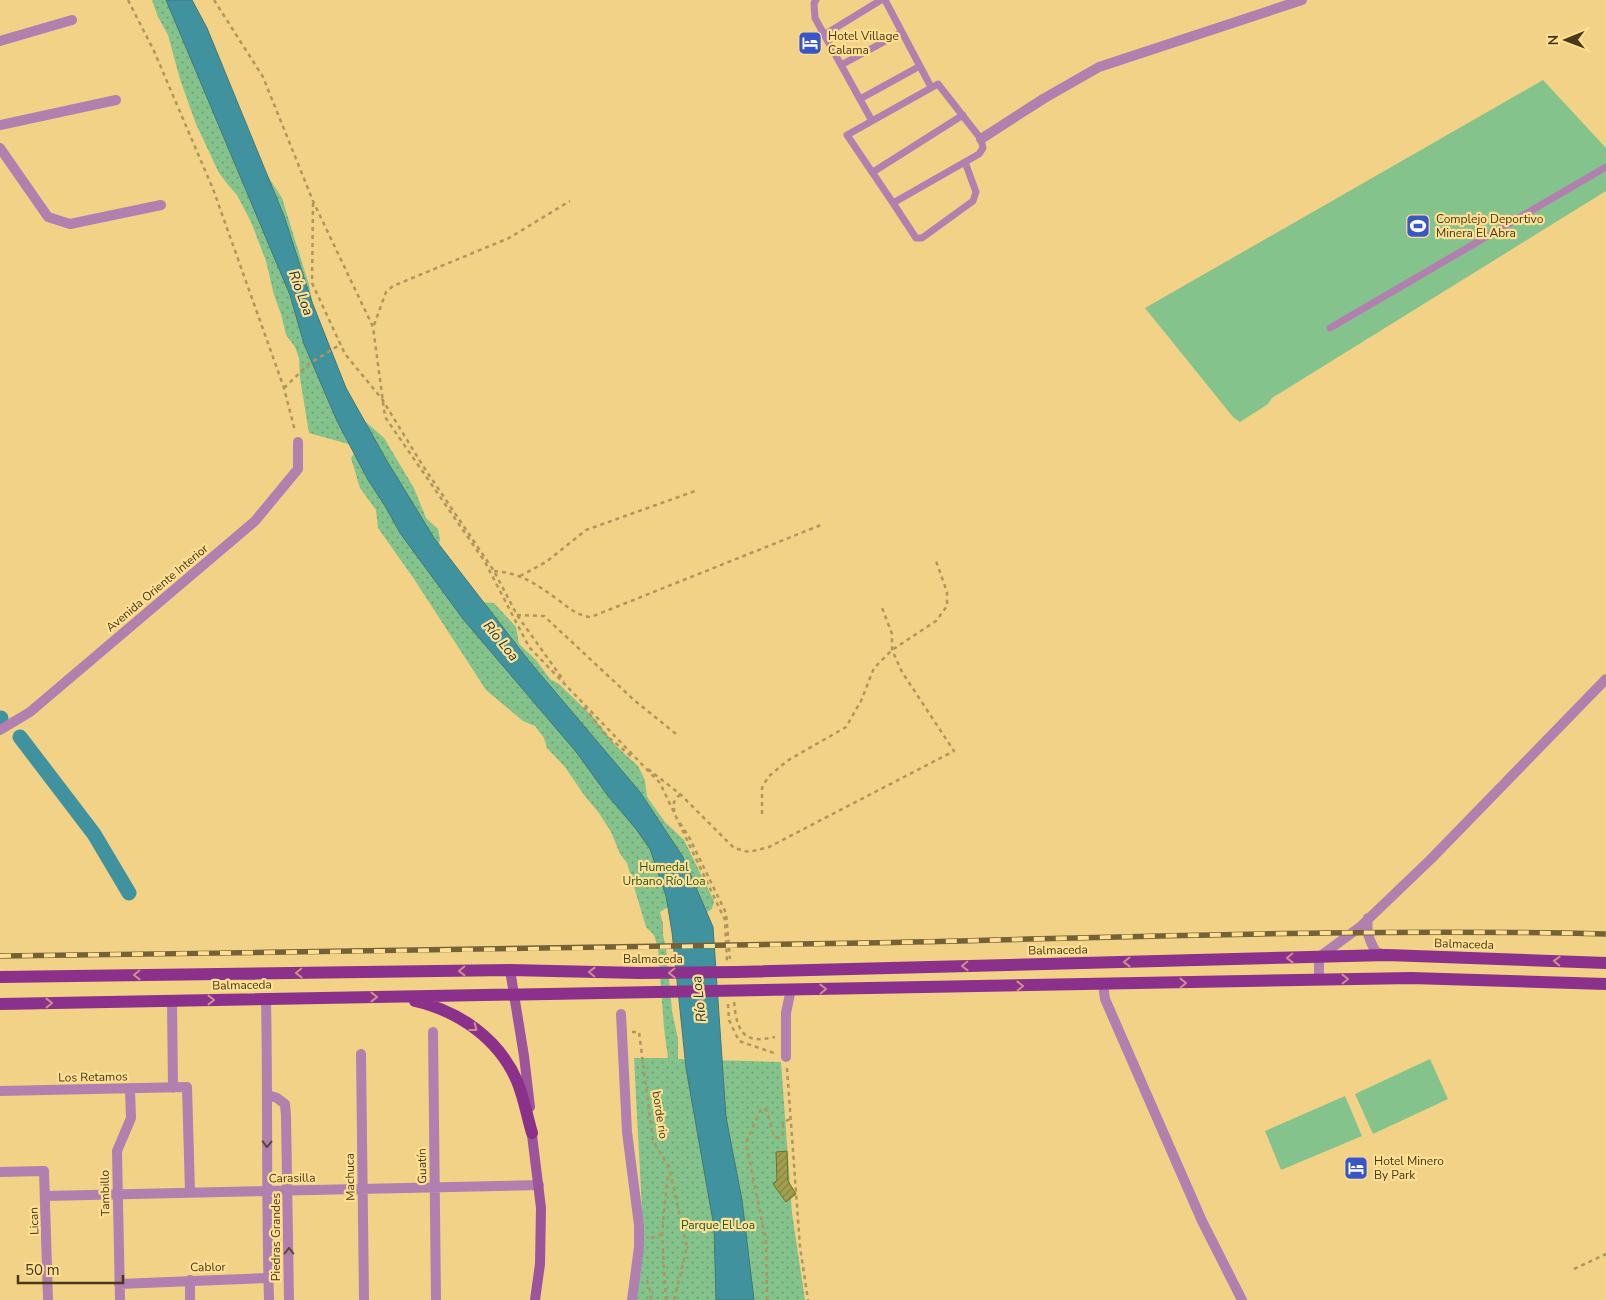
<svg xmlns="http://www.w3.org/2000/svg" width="1606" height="1300" font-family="'Nunito Sans',sans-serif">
	<defs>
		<pattern id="park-dots" width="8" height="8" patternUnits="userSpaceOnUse" patternTransform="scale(1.25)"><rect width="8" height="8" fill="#85c38d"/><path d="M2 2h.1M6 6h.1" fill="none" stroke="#6f9f72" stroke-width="1.8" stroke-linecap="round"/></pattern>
		<pattern id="building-hatch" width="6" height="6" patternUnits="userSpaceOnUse" patternTransform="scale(1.25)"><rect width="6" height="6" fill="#a09f51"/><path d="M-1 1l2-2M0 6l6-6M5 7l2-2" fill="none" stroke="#848342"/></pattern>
	</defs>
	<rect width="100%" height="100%" fill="#f2d287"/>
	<path fill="#85c38d" d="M 1543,80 L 1606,148 L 1606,191 L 1272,398 L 1268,404 L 1240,422 L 1233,417 L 1145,308 Z
		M 1430,1059 L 1448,1099 L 1373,1134 L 1355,1094 Z
		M 1345,1096 L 1362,1136 L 1281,1170 L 1265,1131 Z"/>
	<path fill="url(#park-dots)" d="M 152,0 L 190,0 L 246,143 L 282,198 L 309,285 L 319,335 L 348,406 L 384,438 L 414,488 L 426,518 L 438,529 L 440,539 L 438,549 L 479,602 L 494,603 L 516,627 L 519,644 L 536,660 L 550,679 L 559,684 L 593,717 L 616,746 L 638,766 L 645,780 L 647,797 L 665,822 L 684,840 L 714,901 L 712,909 L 705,913 L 668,907 L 660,912 L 663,924 L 663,935 L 666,947 L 672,1011 L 678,1039 L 678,1059 L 781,1062 L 792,1213 L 805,1300 L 635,1300 L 643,1229 L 634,1058 L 668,1058 L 664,1028 L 658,948 L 654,935 L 646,927 L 627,863 L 620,854 L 611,832 L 599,813 L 584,795 L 565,767 L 547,748 L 544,738 L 535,726 L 523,721 L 486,690 L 414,579 L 378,528 L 376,510 L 360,488 L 351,458 L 356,451 L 352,445 L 309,433 L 300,378 L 299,358 L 295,347 L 286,335 L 281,314 L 274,295 L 266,261 L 251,222 L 237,195 L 229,186 L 219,173 L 196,124 L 180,79 L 168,35 L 158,17 Z"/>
	<path fill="#40939e" stroke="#427876" d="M 166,0 L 192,0 L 207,28 L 284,216 L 312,302 L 346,388 L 387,461 L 434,538 L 529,661 L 640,792 L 683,857 L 713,927 L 726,1117 L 742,1200 L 754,1300 L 716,1300 L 714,1227 L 686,1068 L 672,932 L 666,896 L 650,849 L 636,829 L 608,796 L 577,753 L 463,619 L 400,533 L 385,506 L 368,480 L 337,421 L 304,344 L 290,295 Z"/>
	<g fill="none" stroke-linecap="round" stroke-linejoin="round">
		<path stroke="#40939e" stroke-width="15" d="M 0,718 L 1,718
			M 20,737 L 94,834 L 129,893"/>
	</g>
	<path fill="url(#building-hatch)" stroke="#72701e" d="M 787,1151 L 788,1181 L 796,1194 L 786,1202 L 773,1184 L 777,1180 L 776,1152 Z"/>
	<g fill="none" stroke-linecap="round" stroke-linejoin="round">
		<path stroke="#af965c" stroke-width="2.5" stroke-dasharray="4 4" stroke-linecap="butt" d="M 128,0 L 154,51 L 213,189 L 284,388 L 295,431
			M 214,0 L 263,77 L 313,201 L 373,327 L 385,417 L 485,562 L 529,647 L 660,783 L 725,920 L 727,961
			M 313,203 L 312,283 L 345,354 L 382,399 L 423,466 L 494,571 L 517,615 L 564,681
			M 374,325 L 386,292 L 393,286 L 509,238 L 570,201
			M 284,388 L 309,364 L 341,344
			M 494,571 C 521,573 536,584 557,599 C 568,607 577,616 591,617 L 821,525
			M 520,576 L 546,562 L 586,530 L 698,490
			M 517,615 L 544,616 L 634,700 L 676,734
			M 584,707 L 607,736 L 632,757
			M 648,769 L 680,794 L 734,848 L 749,852 L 769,847 L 954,751 L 902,672 L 892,650 L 892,634 L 881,605
			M 674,812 L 674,802 L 680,794
			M 762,814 L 762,788 L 768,777 L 787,761 L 846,727 L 861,701 L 874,668 L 892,650 L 936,621 L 947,606 L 947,592 L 935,558
			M 680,823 L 689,837 L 726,913 L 730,959
			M 734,1002 C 737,1030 742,1045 775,1037
			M 728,1004 L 729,1020 L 739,1041 L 774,1053
			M 632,1032 L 639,1032 L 653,1141 L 669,1167 L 687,1247 L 674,1300
			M 787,1068 L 800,1247 L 808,1300
			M 651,1238 L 662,1234
			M 1574,1269 L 1606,1254
			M 647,1280 L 651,1294 L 651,1300
			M 666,1300 L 662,1234 L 668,1172
			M 767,1300 L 766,1241 L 746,1143 L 761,1109 L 764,1108 L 767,1111 L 774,1137 L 780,1138 L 783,1134 L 783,1123 L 791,1118"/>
		<path stroke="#b180af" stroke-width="7" d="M 816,0 L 814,3 L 815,18 L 872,121
			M 885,0 L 931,87
			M 824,35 L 881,0
			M 841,65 L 902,32
			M 938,84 L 981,139 L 983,148 L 979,154 L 893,203 L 847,135 Z
			M 860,99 L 920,66
			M 873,172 L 963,115
			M 893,203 L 916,238 L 922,238 L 973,201 L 976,192 L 965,162
			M 1330,328 L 1606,167"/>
		<path stroke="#b180af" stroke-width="10" d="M 0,41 L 72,20
			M 0,125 L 116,100
			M 981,139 L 1043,99 L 1099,67 L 1302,0
			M 0,148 L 48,217 L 70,224 L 161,205
			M 0,730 L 30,712 L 255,521 L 298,469 L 298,442
			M 1368,918 C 1366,932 1369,940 1376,952 L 1386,955
			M 1319,979 L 1319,957 L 1360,927 L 1431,859 L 1606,679
			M 1103,984 L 1105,999 L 1202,1221 L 1242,1300
			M 266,999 C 268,1099 266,1200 269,1300
			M 172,1000 L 173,1088
			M 621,1014 L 627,1132 L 639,1225 L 639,1247 L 632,1300
			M 433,1032 L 436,1300
			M 361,1054 L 364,1300
			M 786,1057 L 786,1013 L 791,989
			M 0,1091 L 187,1087 L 190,1192
			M 268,1095 L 277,1098 L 285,1104 L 286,1116 L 289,1300
			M 0,1172 L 44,1171 L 48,1300
			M 45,1196 L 539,1185
			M 190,1280 L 190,1300
			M 119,1284 L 268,1278
			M 120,1300 L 117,1151 L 131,1118 L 130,1089"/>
		<path stroke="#9c549a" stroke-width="10" d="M 510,970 L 524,1056 L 530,1107
			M 531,1127 L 541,1208 L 540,1264 L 535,1300"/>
		<path stroke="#8b308b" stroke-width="12" d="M 0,977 L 510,970 L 640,973 L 738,972 L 1387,955 L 1606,963
			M 415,1001 C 459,1011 499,1039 517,1081 C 524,1098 527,1116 532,1133
			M 0,1004 L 1411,978 L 1606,984"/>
		<g stroke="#746236" stroke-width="5.5">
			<path id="rail" d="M 0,956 C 288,952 576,949 864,943 C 1111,938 1359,928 1606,934"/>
		</g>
		<use href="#rail" stroke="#ffdf93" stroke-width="4" stroke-dasharray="11" stroke-linecap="butt"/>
	</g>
	<defs><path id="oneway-chevron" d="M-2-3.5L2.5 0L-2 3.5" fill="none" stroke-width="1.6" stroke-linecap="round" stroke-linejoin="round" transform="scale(1.25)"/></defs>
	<g stroke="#cb908f">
		<use href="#oneway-chevron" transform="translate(1290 958) rotate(179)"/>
		<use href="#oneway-chevron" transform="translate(1557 961) rotate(-178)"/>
		<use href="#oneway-chevron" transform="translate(1127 962) rotate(179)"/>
		<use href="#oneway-chevron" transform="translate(965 966) rotate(179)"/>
		<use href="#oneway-chevron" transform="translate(462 971) rotate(179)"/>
		<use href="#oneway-chevron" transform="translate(592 972) rotate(-179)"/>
		<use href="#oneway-chevron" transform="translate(299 973) rotate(179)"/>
		<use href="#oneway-chevron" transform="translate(672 973) rotate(179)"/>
		<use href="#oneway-chevron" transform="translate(137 975) rotate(179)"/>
		<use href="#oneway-chevron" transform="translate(1345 979) rotate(-1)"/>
		<use href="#oneway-chevron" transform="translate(1183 983) rotate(-1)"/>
		<use href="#oneway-chevron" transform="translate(1020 986) rotate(-1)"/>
		<use href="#oneway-chevron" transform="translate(823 989) rotate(-1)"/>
		<use href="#oneway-chevron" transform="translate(374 997)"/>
		<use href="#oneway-chevron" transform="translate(211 1000)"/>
		<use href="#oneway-chevron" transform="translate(49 1003) rotate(-1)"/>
		<use href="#oneway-chevron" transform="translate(474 1028) rotate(37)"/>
	</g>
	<g stroke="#5c4838">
		<use href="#oneway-chevron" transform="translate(267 1144) rotate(91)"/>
		<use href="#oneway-chevron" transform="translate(289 1251) rotate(-90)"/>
	</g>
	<defs>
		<g id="hotel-square" transform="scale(1.25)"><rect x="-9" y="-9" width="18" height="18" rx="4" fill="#3856c8" stroke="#ffdf93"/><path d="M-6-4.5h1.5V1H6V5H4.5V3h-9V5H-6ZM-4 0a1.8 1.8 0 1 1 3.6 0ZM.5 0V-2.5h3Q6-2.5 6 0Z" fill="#fff"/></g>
		<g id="stadium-square" transform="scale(1.25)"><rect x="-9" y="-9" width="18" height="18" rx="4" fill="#3856c8" stroke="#ffdf93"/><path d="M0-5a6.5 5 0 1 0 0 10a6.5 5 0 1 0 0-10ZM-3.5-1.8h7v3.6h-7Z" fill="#fff"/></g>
	</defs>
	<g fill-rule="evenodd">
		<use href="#hotel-square" x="810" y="43"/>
		<use href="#stadium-square" x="1418" y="226"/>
		<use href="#hotel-square" x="1356" y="1168"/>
	</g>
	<g text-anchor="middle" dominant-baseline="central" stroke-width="4.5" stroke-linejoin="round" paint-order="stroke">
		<g font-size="12" fill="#473a1a" stroke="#ffdf93" text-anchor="start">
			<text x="828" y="36">Hotel Village<tspan x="828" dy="14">Calama</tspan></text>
			<text x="1436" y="219">Complejo Deportivo<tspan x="1436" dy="14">Minera El Abra</tspan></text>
			<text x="1374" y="1161">Hotel Minero<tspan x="1374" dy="14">By Park</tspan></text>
		</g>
		<g font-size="12" fill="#473a1a" stroke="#ffdf93">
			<text transform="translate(157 588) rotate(-40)">Avenida Oriente Interior</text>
			<text transform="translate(1464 944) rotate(2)">Balmaceda</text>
			<text transform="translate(1058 950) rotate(-1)">Balmaceda</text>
			<text x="653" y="959">Balmaceda</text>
			<text transform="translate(242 985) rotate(-1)">Balmaceda</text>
			<text transform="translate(93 1077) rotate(-1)">Los Retamos</text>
			<text transform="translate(660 1115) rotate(81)">borde rio</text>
			<text transform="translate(422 1166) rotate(-91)">Guatín</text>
			<text transform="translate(350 1177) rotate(-91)">Machuca</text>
			<text transform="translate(292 1178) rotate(-1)">Carasilla</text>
			<text transform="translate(105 1193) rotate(-91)">Tambillo</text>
			<text transform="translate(34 1221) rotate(-92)">Lican</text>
			<text transform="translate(276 1237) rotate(-90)">Piedras Grandes</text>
			<text transform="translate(208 1267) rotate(-1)">Cablor</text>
		</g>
		<g font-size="12" fill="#1b5829" stroke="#ffdf93">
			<text x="664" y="867">Humedal<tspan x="664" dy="14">Urbano Río Loa</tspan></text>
			<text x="718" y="1225">Parque El Loa</text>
		</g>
		<g font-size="14" font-style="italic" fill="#203b3f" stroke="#ffdf93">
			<text transform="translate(301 293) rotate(70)">Río Loa</text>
			<text transform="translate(501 641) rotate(51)">Río Loa</text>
			<text transform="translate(699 999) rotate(-96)">Río Loa</text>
		</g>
	</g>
	<g transform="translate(1566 40) rotate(269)" stroke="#ffdf93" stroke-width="4" paint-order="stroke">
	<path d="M0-4L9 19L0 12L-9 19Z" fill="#473a1a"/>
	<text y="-8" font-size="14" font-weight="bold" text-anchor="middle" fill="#473a1a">N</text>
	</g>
	<path d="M18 1275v8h105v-8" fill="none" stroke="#473a1a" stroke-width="2.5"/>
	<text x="25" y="1275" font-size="15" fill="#473a1a" stroke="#ffdf93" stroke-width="4" paint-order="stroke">50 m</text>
</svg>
